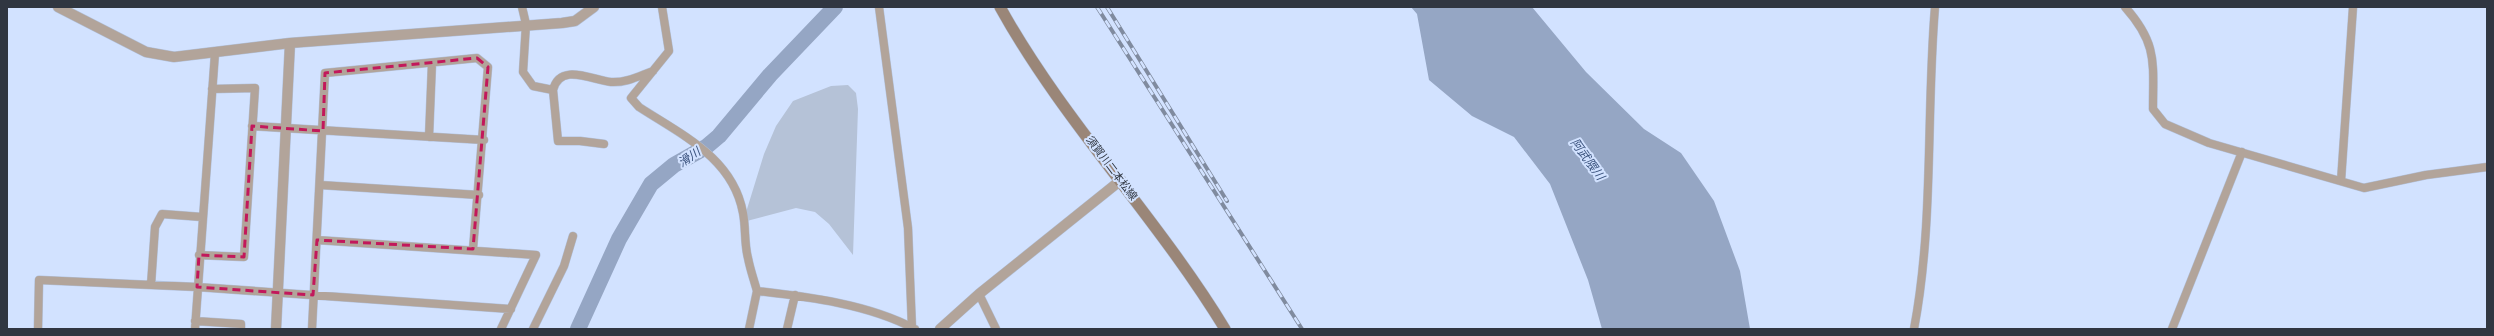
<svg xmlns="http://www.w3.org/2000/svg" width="2494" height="336" font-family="Montserrat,'Noto Sans JP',sans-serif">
	<rect width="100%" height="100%" fill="#d2e2ff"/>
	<path fill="#b5c2d7" d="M 848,85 L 856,93 L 858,109 L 853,255 L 829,224 L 815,212 L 796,208 L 743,222 L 764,154 L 776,126 L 793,101 L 831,86 Z"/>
	<path fill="#95a6c4" d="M 1411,7 L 1532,7 L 1586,72 L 1644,129 L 1681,153 L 1714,201 L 1740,271 L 1750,329 L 1602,329 L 1588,280 L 1550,184 L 1514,137 L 1472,116 L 1429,80 L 1417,14 Z"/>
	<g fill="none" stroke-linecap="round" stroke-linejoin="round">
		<path stroke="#95a6c4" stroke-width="16" d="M 578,329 L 619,239 L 651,184 L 674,165 L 706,147 L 719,136 L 770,75 L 835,7"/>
		<g stroke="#b2c0d9" stroke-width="9">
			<path id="minor" d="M 522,7 L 526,24 L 523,72 L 533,86 L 553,90 L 558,141 L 580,141 L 604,144
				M 662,7 L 669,51 L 631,98 L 639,107 C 682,135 733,158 743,213 C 746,228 744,243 748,258 C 750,269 754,280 757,291
				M 879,7 L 908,228 L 912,328
				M 2125,7 C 2158,44 2153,63 2153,109 L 2165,124 L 2209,143 L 2364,188 L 2426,175 L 2487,167
				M 553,90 C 560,62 592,80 611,82 C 626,83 639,76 653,71
				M 252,126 L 484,140
				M 429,137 L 432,63
				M 2341,181 L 2353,7
				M 320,185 L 479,195
				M 317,240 L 536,255 L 501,329
				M 199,255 L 244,257 L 255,88 L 212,89
				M 151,285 L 155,227 L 162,214 L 202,217
				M 979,294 L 996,329
				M 195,321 L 241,324 L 241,329
				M 38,329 L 39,280 L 197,287 L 511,309
				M 195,329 L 215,53
				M 312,329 L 325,73 L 477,58 L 488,67 L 473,249
				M 533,329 L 564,266 L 573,236
				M 749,329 L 757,291 C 809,297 868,304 915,329
				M 787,329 L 795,295
				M 1914,329 C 1934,223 1926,115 1935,7
				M 2172,329 L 2242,152"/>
		</g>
		<g stroke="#b2c0d9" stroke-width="11">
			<path id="tertiary" d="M 58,7 L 146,52 L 174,57 L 290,43 L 562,23 L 575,21 L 594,7
				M 276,329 L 290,43
				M 940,329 L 979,294 L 1121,180"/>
		</g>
		<g stroke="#b2c0d9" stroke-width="12">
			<path id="secondary" d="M 1000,7 C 1063,121 1157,217 1225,329"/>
		</g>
		<use href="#minor" stroke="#b2a49a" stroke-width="8"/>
		<use href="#tertiary" stroke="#b2a49a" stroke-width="10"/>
		<use href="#secondary" stroke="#9a8678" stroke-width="11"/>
		<g stroke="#808b9f" stroke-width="4">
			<path id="rail" d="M 1097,7 L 1302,329
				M 1107,7 L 1227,201"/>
		</g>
		<use href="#rail" stroke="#d2e2ff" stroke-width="2.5" stroke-dasharray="8" stroke-linecap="butt"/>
	</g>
	<path fill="none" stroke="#c2185b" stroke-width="3" stroke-dasharray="8 5" stroke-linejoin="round" d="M 477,58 L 488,67 L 473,249 L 317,240 L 313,295 L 197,287 L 199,255 L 244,257 L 252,126 L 323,131 L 325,73 Z"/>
	<g text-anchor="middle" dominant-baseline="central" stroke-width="4" stroke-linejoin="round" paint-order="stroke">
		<g font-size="11" fill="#303641" stroke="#d2e2ff">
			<text transform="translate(1112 168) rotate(53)">須賀川二本松線</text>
		</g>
		<g font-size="12" font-style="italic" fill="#39517c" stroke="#d2e2ff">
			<text transform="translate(689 157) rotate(-35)">滑川</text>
			<text transform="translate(1588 159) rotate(54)">阿武隈川</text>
		</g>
	</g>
	<rect width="2494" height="336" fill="none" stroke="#303641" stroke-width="16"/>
</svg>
